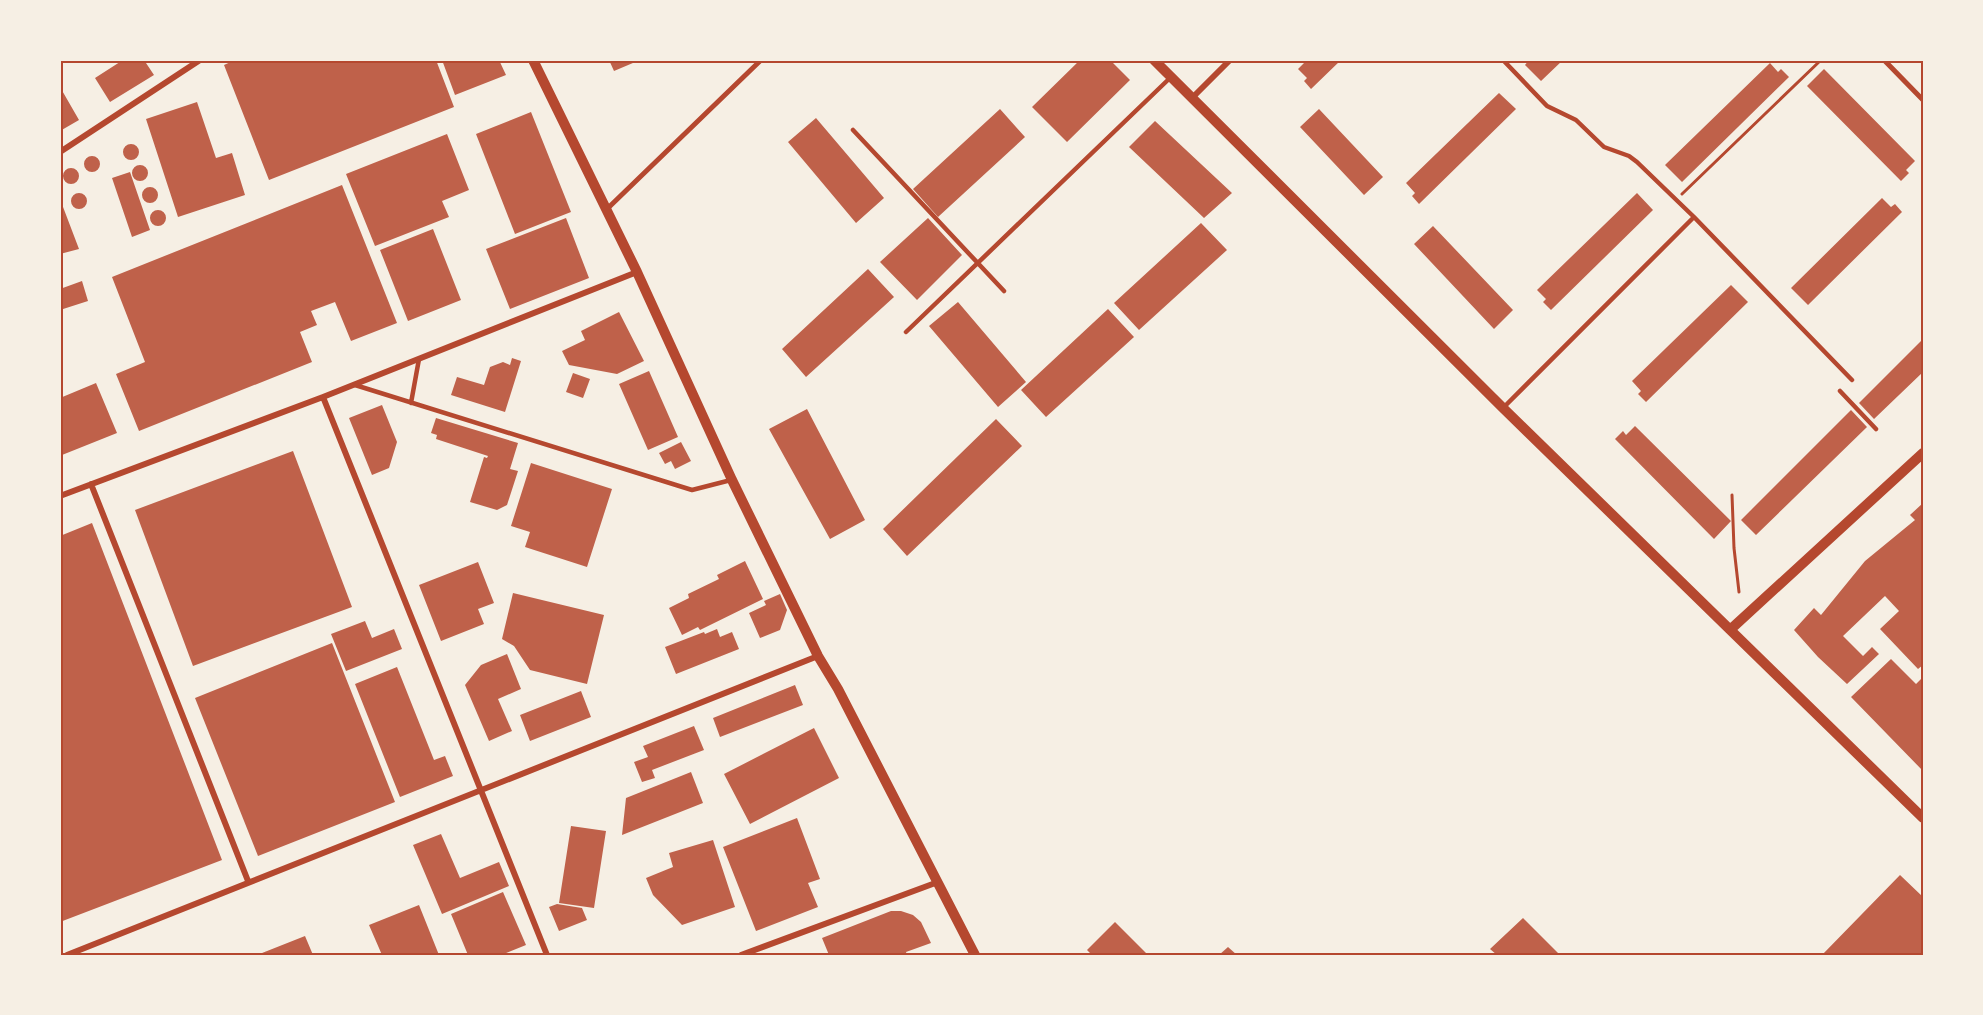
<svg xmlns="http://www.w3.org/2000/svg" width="1983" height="1015" font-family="Quicksand,sans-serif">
	<rect width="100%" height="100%" fill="#f6efe4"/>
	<path fill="#bf614a" d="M 123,60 L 144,60 L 154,75 L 110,102 L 95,78 Z
		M 235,60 L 436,60 L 454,107 L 269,180 L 224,65 Z
		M 442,60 L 499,60 L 506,75 L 455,95 Z
		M 609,60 L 640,60 L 614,71 Z
		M 1080,60 L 1110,60 L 1130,80 L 1067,142 L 1032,107 Z
		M 1307,60 L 1341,60 L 1311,89 L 1304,81 L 1307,78 L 1298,69 Z
		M 1529,60 L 1563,60 L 1541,81 L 1525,65 Z
		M 1770,63 L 1778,72 L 1781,69 L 1789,77 L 1682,182 L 1665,165 Z
		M 1824,69 L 1915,161 L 1906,170 L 1909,173 L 1901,181 L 1807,86 Z
		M 60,87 L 79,120 L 60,131 Z
		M 1499,93 L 1516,109 L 1419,204 L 1412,196 L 1415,193 L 1406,183 Z
		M 197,102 L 216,158 L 232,153 L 245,195 L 178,217 L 146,119 Z
		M 1000,109 L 1025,137 L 938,217 L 913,189 Z
		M 1319,109 L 1383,177 L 1364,195 L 1300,127 Z
		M 531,112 L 571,212 L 515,234 L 476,134 Z
		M 816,118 L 884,198 L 856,223 L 788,142 Z
		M 1155,121 L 1232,193 L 1204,218 L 1129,147 Z
		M 447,134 L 469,190 L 442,201 L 449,217 L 375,246 L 346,174 Z
		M123 152a8 8 0 1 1 16 0a8 8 0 1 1-16 0Z
		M84 164a8 8 0 1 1 16 0a8 8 0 1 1-16 0Z
		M132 173a8 8 0 1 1 16 0a8 8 0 1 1-16 0Z
		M63 176a8 8 0 1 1 16 0a8 8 0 1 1-16 0Z
		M 130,172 L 150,230 L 132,237 L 112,178 Z
		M 342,185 L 397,323 L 351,341 L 335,302 L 311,311 L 317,325 L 300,332 L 312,362 L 139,431 L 116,374 L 145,362 L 112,277 Z
		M142 195a8 8 0 1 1 16 0a8 8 0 1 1-16 0Z
		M 1637,193 L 1653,210 L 1551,310 L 1543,302 L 1546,299 L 1537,290 Z
		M71 201a8 8 0 1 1 16 0a8 8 0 1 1-16 0Z
		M 1882,198 L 1891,207 L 1895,204 L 1902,212 L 1808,305 L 1791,288 Z
		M 60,199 L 79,249 L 60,254 Z
		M150 218a8 8 0 1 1 16 0a8 8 0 1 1-16 0Z
		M 566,218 L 589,278 L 510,309 L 486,249 Z
		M 928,218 L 962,255 L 917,300 L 880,262 Z
		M 1201,223 L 1227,250 L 1139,330 L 1114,303 Z
		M 1433,226 L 1513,310 L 1494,329 L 1414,244 Z
		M 433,229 L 461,300 L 408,321 L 380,250 Z
		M 868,269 L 894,297 L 806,377 L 782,349 Z
		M 82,281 L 88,301 L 60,310 L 60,289 Z
		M 1731,285 L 1748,302 L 1646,402 L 1638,394 L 1641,391 L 1632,381 Z
		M 958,302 L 1026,382 L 998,407 L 929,326 Z
		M 1108,309 L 1134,337 L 1046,417 L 1021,390 Z
		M 619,312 L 644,361 L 617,374 L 569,365 L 562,351 L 585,340 L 581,331 Z
		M 1923,339 L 1923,372 L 1874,419 L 1859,403 Z
		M 512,358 L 521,361 L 505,412 L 451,395 L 457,377 L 484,385 L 490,367 L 503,362 L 510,365 Z
		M 649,371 L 678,437 L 648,450 L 619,384 Z
		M 573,373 L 590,379 L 583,398 L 566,392 Z
		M 96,383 L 117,433 L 62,455 L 60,451 L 60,398 Z
		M 382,405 L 397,442 L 389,468 L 372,475 L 349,418 Z
		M 807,409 L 865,520 L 830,539 L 769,429 Z
		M 1851,410 L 1867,427 L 1756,535 L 1741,520 Z
		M 436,418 L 518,443 L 510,469 L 518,471 L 507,505 L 497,510 L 470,502 L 484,457 L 487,458 L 488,456 L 436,439 L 437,435 L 431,433 Z
		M 996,419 L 1022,446 L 907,556 L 883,529 Z
		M 1635,426 L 1731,521 L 1714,539 L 1615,439 L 1623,431 L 1626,435 Z
		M 681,442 L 691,461 L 675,469 L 671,461 L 665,464 L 659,453 Z
		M 293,451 L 352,607 L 193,666 L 135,510 Z
		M 531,463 L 612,489 L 587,567 L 525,547 L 530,532 L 511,526 Z
		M 1923,503 L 1923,665 L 1918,669 L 1880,629 L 1899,611 L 1885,596 L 1843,636 L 1863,656 L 1872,647 L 1879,654 L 1847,684 L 1818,657 L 1794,630 L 1814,608 L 1821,615 L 1865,561 L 1915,520 L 1910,515 Z
		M 92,523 L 222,860 L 60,922 L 60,536 Z
		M 745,561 L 763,599 L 700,630 L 698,627 L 682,635 L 669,608 L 689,598 L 688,594 L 719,579 L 717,575 Z
		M 478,562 L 494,603 L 478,609 L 484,624 L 441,641 L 419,585 Z
		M 513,593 L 604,615 L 587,684 L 530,670 L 514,646 L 502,639 Z
		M 780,594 L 787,610 L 780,630 L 760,638 L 749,613 L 766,605 L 764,601 Z
		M 365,621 L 372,638 L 394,629 L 402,649 L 346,671 L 331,634 Z
		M 717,629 L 720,637 L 732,632 L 739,649 L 676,674 L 665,647 L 704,632 L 705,634 Z
		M 332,643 L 395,802 L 258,856 L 195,698 Z
		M 507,654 L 521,689 L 498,699 L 512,731 L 489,741 L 465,685 L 481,665 Z
		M 1891,659 L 1916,684 L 1921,679 L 1923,681 L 1923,771 L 1851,697 Z
		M 397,667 L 434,760 L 445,756 L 453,776 L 400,797 L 355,684 Z
		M 795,685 L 803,705 L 720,737 L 713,718 Z
		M 581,691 L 591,717 L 530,741 L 520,715 Z
		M 694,726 L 704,750 L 652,770 L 655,778 L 642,782 L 634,762 L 648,757 L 643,746 Z
		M 814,728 L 839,778 L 750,824 L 724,774 Z
		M 691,772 L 703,803 L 622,835 L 626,798 Z
		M 797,818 L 820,879 L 808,883 L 818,907 L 756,931 L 723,847 Z
		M 571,826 L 606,831 L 594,908 L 559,903 Z
		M 441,834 L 460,878 L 499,862 L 509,886 L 442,914 L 413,845 Z
		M 713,840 L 735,907 L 682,925 L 653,895 L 646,878 L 673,867 L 669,853 Z
		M 1900,875 L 1923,897 L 1923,955 L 1822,955 Z
		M 503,892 L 526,945 L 501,955 L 468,955 L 451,914 Z
		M 557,904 L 582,908 L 587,920 L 559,931 L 549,907 Z
		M 419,905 L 439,955 L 382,955 L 369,925 Z
		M 891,911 L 901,911 L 913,915 L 921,922 L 931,943 L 906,952 L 907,955 L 829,955 L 822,938 Z
		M 1523,918 L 1560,955 L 1497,955 L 1490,949 Z
		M 1115,922 L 1148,955 L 1092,955 L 1087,950 Z
		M 305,936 L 313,955 L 257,955 Z
		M 1228,947 L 1237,955 L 1219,955 Z"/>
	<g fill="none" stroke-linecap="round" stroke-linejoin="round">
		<path stroke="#b5482f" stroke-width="3" d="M 1682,194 L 1821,60
			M 1732,495 L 1734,548 L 1739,592"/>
		<path stroke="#b5482f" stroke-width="4.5" d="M 1503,60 L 1547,106 L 1576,120 L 1604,147 L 1629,156 L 1637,162 L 1694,217 L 1852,380
			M 853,130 L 1004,291
			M 906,332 L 1171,77
			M 355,385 L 692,490 L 731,480
			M 1840,391 L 1876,429
			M 411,403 L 419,359
			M 1503,408 L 1694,217"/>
		<path stroke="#b5482f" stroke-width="5" d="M 1884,60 L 1923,100
			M 607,209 L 761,60"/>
		<path stroke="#b5482f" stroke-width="6" d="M 1192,98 L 1230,60
			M 60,152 L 200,60
			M 323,397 L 547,955
			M 91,484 L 248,881
			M 60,496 L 323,397 L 637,272
			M 67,955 L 818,656
			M 741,955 L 938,882"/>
		<path stroke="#b5482f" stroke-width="10" d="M 533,60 L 637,272 L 732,480 L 818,656 L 838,689 L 975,955
			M 1154,60 L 1503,408 L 1923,818
			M 1731,629 L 1923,453"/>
	</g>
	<rect width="1983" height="1015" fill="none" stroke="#f6efe4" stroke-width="123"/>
	<rect x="62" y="62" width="1860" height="892" fill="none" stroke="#b5482f" stroke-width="2"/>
</svg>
